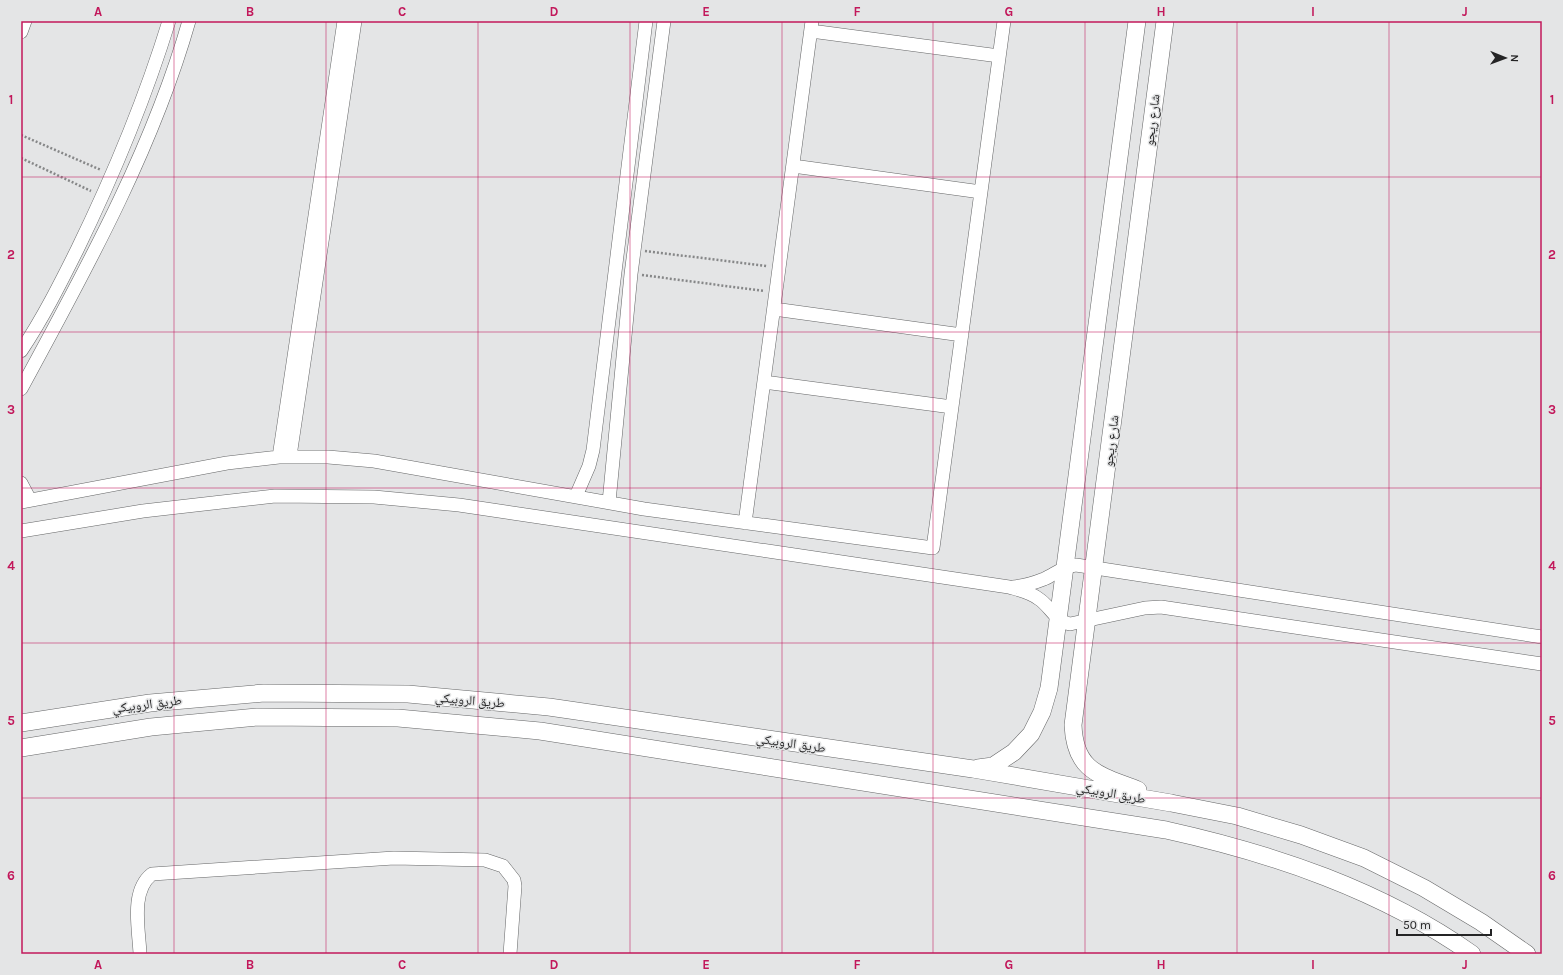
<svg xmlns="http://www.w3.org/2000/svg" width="1563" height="975" font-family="Karla,'Noto Naskh Arabic',sans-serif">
	<rect width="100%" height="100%" fill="#e4e5e6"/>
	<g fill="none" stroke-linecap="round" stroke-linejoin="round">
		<g stroke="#656667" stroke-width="14">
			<path id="minor" d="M 811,31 L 999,56
				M 21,32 L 25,21
				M 793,166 L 981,192
				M 774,309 L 962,335
				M 21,351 C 43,318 60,284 77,250 C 113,176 145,99 169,21
				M 764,382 L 952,407
				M 21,389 C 85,271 152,151 189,21
				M 290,456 L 355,21
				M 279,457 L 344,21
				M 21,483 L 30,500
				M 576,496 L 589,466 L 593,450 L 646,21
				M 21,502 L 227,463 L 279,457 L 328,457 L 374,461 L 644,509 L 933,548 L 1004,21
				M 609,502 L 631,274 L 664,21
				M 745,523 L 812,21
				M 21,531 L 143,511 L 275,496 L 374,497 L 459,505 L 1009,587 C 1019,590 1030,592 1039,599 C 1051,607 1055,621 1070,624 L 1145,608 L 1161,607 L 1542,664
				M 1013,587 C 1024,586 1034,583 1044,579 C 1055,574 1064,566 1076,565 L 1542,637
				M 140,954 C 139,929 130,891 152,874 L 394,858 L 485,860 L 503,866 L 514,880 L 515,886 L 510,954"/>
		</g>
		<g stroke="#656667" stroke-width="18">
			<path id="major" d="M 21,723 L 150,703 L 264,693 L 408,694 L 549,707 L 973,769 L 1171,803 L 1237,816 L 1301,835 L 1364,858 L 1424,888 L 1481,922 L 1527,954
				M 21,748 L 151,727 L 257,717 L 398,718 L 540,731 L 1166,830 C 1274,854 1381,890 1472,954
				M 978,768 L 993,766 L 1014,752 L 1031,734 L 1042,712 L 1049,688 L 1137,21
				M 1138,790 C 1100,775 1075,772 1073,725 L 1165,21"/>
		</g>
		<path stroke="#868788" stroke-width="2.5" stroke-dasharray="2 2" stroke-linecap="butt" d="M 21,135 L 101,170
			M 21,158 L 91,191
			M 645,251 L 767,266
			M 642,275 L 764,291"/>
		<use href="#minor" stroke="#fff" stroke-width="13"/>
		<use href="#major" stroke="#fff" stroke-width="17"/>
	</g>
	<path fill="none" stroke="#c2185b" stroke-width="1" stroke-opacity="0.55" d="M 174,21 L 174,954M 326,21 L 326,954M 478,21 L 478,954M 630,21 L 630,954M 782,21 L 782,954M 933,21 L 933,954M 1085,21 L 1085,954M 1237,21 L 1237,954M 1389,21 L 1389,954M 21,177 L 1542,177M 21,332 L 1542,332M 21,488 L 1542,488M 21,643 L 1542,643M 21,798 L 1542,798"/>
	<g text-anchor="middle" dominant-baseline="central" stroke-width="3" stroke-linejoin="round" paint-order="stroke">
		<g font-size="13" fill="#242425" stroke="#e4e5e6">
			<text transform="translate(1152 120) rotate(-83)">شارع ريجو</text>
			<text transform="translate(1111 441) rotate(-83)">شارع ريجو</text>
			<text transform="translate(470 700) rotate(5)">طريق الروبيكي</text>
			<text transform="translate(147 704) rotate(-7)">طريق الروبيكي</text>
			<text transform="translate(791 743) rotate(8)">طريق الروبيكي</text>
			<text transform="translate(1111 793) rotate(10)">طريق الروبيكي</text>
		</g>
	</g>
	<rect width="1563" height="975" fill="none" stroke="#e4e5e6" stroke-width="44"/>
	<g transform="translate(1505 58) rotate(91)" stroke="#e4e5e6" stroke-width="3" paint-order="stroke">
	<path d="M0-3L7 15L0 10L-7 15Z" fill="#242425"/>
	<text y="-6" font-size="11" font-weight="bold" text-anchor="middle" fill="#242425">N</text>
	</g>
	<path d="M1397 929v6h94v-6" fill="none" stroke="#242425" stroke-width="2"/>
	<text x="1403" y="929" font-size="12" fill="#242425" stroke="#e4e5e6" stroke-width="3" paint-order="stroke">50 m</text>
	<rect x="22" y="22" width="1519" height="931" fill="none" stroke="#c2185b" stroke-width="1.5"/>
	<g font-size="13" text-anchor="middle" font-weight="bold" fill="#c2185b">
		<text x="98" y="16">A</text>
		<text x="250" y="16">B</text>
		<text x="402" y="16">C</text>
		<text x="554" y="16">D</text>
		<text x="706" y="16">E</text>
		<text x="857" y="16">F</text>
		<text x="1009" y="16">G</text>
		<text x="1161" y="16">H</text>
		<text x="1313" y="16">I</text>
		<text x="1465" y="16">J</text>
		<text x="11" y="104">1</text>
		<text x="1552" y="104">1</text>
		<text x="11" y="259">2</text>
		<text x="1552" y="259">2</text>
		<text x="11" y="414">3</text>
		<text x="1552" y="414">3</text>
		<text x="11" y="570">4</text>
		<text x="1552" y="570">4</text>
		<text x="11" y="725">5</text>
		<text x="1552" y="725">5</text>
		<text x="11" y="880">6</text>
		<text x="1552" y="880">6</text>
		<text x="98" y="969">A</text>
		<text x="250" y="969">B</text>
		<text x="402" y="969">C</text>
		<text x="554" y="969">D</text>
		<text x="706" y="969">E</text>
		<text x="857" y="969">F</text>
		<text x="1009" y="969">G</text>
		<text x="1161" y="969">H</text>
		<text x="1313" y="969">I</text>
		<text x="1465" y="969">J</text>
	</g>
</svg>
